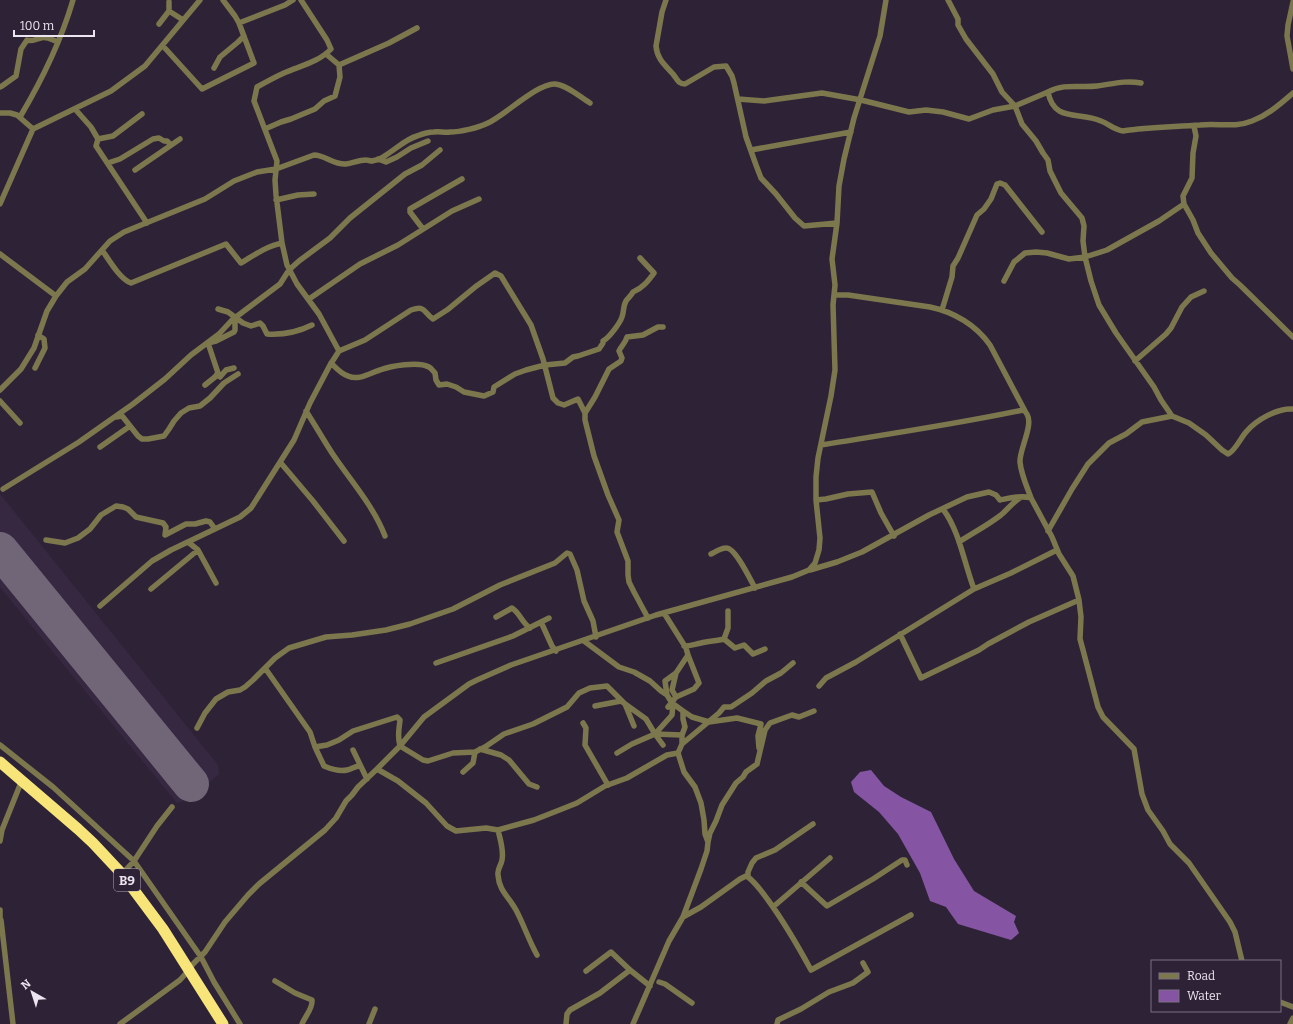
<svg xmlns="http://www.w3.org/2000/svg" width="1293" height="1024" font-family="Bitter,serif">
	<rect width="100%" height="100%" fill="#2e2336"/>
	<path fill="#372841" d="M 0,494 L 218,765 L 219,774 L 190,799 L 177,803 L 0,587 Z"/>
	<path fill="#8555a4" d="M 871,770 L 884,786 L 901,797 L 931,812 L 954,859 L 974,891 L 1016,916 L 1014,922 L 1019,933 L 1011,940 L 958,924 L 946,907 L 930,901 L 920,873 L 898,834 L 879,812 L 854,792 L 851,782 L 860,772 Z"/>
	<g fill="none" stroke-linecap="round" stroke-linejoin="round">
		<path stroke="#706678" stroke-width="36" d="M 0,550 L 191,784"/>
		<path stroke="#7d774e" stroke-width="5.5" d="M 223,0 L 235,16 L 239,23 L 285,5 L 293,0
			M 666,0 L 662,12 L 656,46 C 657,59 665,65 673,74 C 677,79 678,84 685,84 L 714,67 L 726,66 L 732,76 L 734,83 L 746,137 L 756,165 L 761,178 L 776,194 L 795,218 L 804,226 L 837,223
			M 948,0 L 958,19 L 958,25 L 966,39 L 993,74 L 1002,92 L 1015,106 L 1022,124 L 1036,141 L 1043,153 L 1048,160 L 1050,171 L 1061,193 L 1082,218 L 1084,226 L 1083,241 L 1085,257 L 1091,281 L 1099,305 L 1116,333 L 1154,387 L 1161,400 L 1172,416
			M 169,2 L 169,11
			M 1293,2 L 1288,25 L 1287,36 L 1293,69
			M 159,24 L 169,11 L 183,20
			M 163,46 L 202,89 L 254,63 L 239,23
			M 326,54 L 339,65
			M 214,68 L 220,57 L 238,42 L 244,36
			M 0,87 L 2,86 L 16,76 L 21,49 L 27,40 C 33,42 35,39 41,38 C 47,36 52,40 58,42
			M 1048,92 C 1064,83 1080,88 1097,86 C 1112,84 1126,80 1141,83
			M 738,99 L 764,101 L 822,93 L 861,100 L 909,112 L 926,110 L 943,112 L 969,119 L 993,110 L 1015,106 L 1048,92 C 1054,123 1079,111 1101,121 C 1109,124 1114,130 1123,131 C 1149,127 1174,127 1200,125 C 1218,123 1235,128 1252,121 C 1268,115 1280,104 1293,93
			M 75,109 L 91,127 L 98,139 L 96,146 L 147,223
			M 0,113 L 10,113 L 17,115 L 33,129
			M 20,117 C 42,80 61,41 73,0
			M 265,129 L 281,122 L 291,119 L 315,109 L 324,101 L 335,96 L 340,77 L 339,65 L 389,43 L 417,28
			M 98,139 L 113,136 L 142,114
			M 751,150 L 851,132
			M 378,159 L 386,162 L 397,157 L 411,148 L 428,141
			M 108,163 L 120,159 L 153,139 L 159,138 L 164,141 L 167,141 L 171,145
			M 135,170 L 180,139
			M 276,200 L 298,195 L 314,194
			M 0,204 L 33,129 L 111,91 L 145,66 L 200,0
			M 1184,204 L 1193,220 L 1198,233 L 1211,253 L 1232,278 L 1240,285 L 1293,337
			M 423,229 L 410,212 L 410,209 L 462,179
			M 102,250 C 109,260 120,279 131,283 L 226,244 L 241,263 C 254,255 267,246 282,243
			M 0,254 L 56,296
			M 1004,281 L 1014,262 L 1025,253 L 1036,252 L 1047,253 L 1069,259 L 1085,257 L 1107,250 L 1159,221 L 1184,204 L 1183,196 L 1192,178 L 1193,153 L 1196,136 L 1194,126
			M 834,295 L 848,295 L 930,307 C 954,312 976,325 990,345 L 1025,411
			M 309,299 L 360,264 L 398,245 L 452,211 L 479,199
			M 218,309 L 228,312 L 243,323 L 251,326 L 260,323 L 263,326 L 267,334 C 283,335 298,332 312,325
			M 942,310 L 952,277 L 953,266 L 958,258 L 977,215 L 984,209 L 991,199 L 997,184 L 1000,183 L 1005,185 L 1042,232
			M 339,351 L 365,340 L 411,310 C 426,305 423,312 433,319 L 447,310 L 475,287 L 495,273 L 501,276 L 531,325 L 543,359 L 553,398 L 558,403 L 564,405 L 578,399 L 585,413
			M 1135,361 L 1166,334 L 1171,328 L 1182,307 L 1191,297 L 1204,291
			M 331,363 C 336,368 341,374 348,376 C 359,381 370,373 380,370 C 391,366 418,361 429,367 C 431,368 433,371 435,373 L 436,380 L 439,385 L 447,384 L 456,387 L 464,392 L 484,396 L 493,392 L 494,387 L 515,374 L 526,370 L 545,365 L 565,363 L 573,357 L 578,356 L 599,349 L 603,343 L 603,341 C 609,338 620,323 622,317 C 624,312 623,306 626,301 C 628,298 631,296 633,292 C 643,288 648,281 654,273 L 640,258
			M 35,368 L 45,348 L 44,339 L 38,335
			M 220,377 L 226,370 L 234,368
			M 205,385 L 215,377 L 218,373 L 208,343 L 216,341 L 234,332 L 235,330 L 235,321 L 237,318
			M 0,390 L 21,369 L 34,348 L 47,311 L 56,296 L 67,282 L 85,269 L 110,241 L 124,232 L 205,199 L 234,181 L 257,172 L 276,169 L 314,155 C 325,155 334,165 346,164 C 353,163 359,160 366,160 C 368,160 370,161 372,161 C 377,160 383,158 386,155 C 396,149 406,139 417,136 C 422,134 429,132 434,132 C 439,131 445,133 450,132 C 460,132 478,128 488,123 C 505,115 538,83 555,84 C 567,85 580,97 590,103
			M 0,401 L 20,423
			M 306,411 C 315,425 323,439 332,453 C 350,480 373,505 385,536
			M 116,417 L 122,416 L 123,417 L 138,436 L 142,439 L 148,439 L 164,436 L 169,429 L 174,421 L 181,413 L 189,408 L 200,406 L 210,398 L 224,383 L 238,374
			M 821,445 C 889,434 957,424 1023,410 C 1038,419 1019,448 1020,462 C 1021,474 1027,487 1031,498
			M 100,447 L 130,426
			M 280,462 L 313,501 L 344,541
			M 3,489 L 79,442 L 133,404 L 165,379 L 191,355 L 219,334 L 232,320 L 280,284 L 289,270 L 299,261 L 330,238 L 350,218 L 405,174 L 422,165 L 440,150
			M 816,500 L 826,499 L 848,494 L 872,492 L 881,513 L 894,536
			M 1048,531 L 1072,489 L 1088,464 L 1109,443 L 1126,434 L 1142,422 L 1172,416 L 1189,423 L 1206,435 L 1222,450 L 1228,454 C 1235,451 1240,439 1246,432 C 1256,420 1277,408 1293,409
			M 46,540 L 65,543 L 78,538 L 90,529 L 101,515 L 116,506 L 123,507 L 128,509 L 136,517 L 163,523 L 166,527 L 165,535 L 186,524 L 195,524 L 206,521 L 210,522 L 215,529
			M 188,542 L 198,550 L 216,583
			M 959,542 C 973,533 988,525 1001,515 C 1008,509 1012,503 1020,498
			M 711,554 C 715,552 721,548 726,548 C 735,547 750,579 755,588
			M 810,570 L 837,562 L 862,552 L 929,515 L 967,497 L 989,492 L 996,495 L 1000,500 C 1010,498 1022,495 1031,498 L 1052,537 L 1059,554 L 1073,576 L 1079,600 L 1081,617 L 1080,639 L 1083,650 L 1098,707 L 1103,717 L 1134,749 L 1142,794 L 1148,810 L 1163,831 L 1170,844 L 1189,863 L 1230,922 L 1235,932 L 1242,961
			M 151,589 L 198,550
			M 974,589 L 1011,573 L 1057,550
			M 100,606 L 152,561 L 171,550 L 240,517 L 251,508 L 294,440 L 310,403 L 330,365 L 339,351 L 319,314 L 297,284 L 287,265 L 282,243 L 276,195 L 275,180 L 277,161 L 254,101 L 257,87 C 266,82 275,77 284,73 C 300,66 319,62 331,49 L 327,40 L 301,0
			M 664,613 L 686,648 L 688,655 L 676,673 L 672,690 L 676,697 L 668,707
			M 496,617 L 512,608 C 520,613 522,623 530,628
			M 648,618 L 634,592 L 629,582 L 628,575 L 628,561 L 617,532 L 619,520 L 608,495 L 594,456 L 585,420 L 585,413 L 595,397 L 609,369 L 621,361 L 622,358 L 619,351 C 621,346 625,344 627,337 L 643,335 L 658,327 L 663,327
			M 541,622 L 552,646 L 556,651
			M 900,634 L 921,678 L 979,650 L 988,644 L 1029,622 L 1079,600
			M 724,639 L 728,628 L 728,611
			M 584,641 L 619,667 L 634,672 L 650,681 L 661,691 L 667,695 L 672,703 L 683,711 L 683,719 L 685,727 L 682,735 L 682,744 L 678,753 L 684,772 L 695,787 L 701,803 L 704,820 L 705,834 L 708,842 L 707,851 L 701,869 L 683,917 L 669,941 L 633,1024
			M 684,646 C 691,646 695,644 701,643 C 709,641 717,641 724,639 L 735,648 L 744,645 L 753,654 L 765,649
			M 436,663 L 513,636 L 549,618
			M 265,668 L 310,732 L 315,747 L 324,766 C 331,769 339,772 347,770 C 352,769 355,766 360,766
			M 819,686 L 826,678 L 856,662 L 974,589 C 964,563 960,532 943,509
			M 667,695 L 665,681 L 676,673
			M 676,697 L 694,689 L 699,683 L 688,655
			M 595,706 L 621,701 L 646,719 L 655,734 L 663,745
			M 683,711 L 692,717 L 709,722 L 737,718 L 761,724 L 758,736 L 759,748
			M 583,723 L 586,728 L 585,745 L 608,785
			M 197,728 L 205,713 L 216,699 L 228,692 L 240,690 L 245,687 L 253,680 L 275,658 L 289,648 L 326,637 L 352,635 L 386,630 L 410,624 L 453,609 L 500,585 L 555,563 L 567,553 L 570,554 L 577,570 L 584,601 L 593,621 L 596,637
			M 655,734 L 682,735
			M 682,744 L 719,713 L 724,707 L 731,707 L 752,693 L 766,681 L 781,673 L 793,663
			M 0,745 L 53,787 L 134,861 L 201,957 L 214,982 L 240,1024
			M 315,747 L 327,745 L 339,740 L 353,731 L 397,717 L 400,720 C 399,731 397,736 400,746 L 423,760 L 428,761 L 453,753 L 475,752 L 485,747 L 504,734 L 533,724 L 567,707 L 579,693 L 590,688 L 607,686 L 625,704 L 634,726
			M 480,749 L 501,755 L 509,760 L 529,784 L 537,787
			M 353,750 L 367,779
			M 617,753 L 632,744 L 655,734 L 672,715 L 673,704
			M 377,769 L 398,781 L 426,803 L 447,826 L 456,831 L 486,828 L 498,830 L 534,820 L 562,809 L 577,803 L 605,786 L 627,778 L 667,755 L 678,753
			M 463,772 L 473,763 L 475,752
			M 498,830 C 500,839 504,850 502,860 C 501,866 497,869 498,875 C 499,891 509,897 516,910 C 524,925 529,941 537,955
			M 0,841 L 2,830 L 22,780
			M 708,842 L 710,833 L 716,821 L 722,805 L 736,783 L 743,777 L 746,772 L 757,764 L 765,730 L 770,723 L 792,715 L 799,717 L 814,711
			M 122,874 L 134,861 L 157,826 L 172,807
			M 748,877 L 748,872 L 752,863 L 756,858 L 775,850 L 813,824
			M 801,882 L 827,906 L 873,879 L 902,860 L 905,860 L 907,865
			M 773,907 L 830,858
			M 0,910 L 0,921
			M 683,917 L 701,907 L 740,879 L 746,876 L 748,877 C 756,883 762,892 768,900 C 784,922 798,946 811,970 L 911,915
			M 1,920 L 13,1024
			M 586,971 L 611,952 L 630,970 L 650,986
			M 275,981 L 295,993 L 312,1000 C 313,1009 305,1016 302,1024
			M 659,982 L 665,984 L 692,1003
			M 1280,1002 L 1293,1007
			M 120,1024 L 180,980 L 189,970 L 193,964 L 205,952 L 225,922 L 248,895 L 259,884 L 325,830 L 336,818 L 346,801 L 352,795 L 358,787 L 377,769 L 400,746 L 424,717 L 469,684 L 477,680 L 511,665 L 656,615 L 792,577 L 809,570 L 815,563 L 819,550 L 820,538 L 816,500 L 816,477 L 818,458 L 831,396 L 835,370 L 833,305 L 835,285 L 832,259 L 837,223 L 839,186 L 844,159 L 854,118 L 880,36 L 886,0
			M 369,1024 L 375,1009
			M 566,1024 L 567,1014 L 570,1010 L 600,993 L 630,970
			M 777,1024 L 778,1020 L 801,1009 L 829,992 L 853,983 L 868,972 L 863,963
			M 1290,1024 L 1293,1018"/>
		<path stroke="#f7e57a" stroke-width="11" d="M 0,762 L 78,829 L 93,843 L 122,874 L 163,929 L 223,1024"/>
	</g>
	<g text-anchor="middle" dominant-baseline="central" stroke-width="4" stroke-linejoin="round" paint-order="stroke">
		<rect fill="#2e2336" stroke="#b3aab9" stroke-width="1" x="114" y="869" width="26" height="22" rx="3"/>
		<g font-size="13" font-weight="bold" fill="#ece4f1">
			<text x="127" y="880">B9</text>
		</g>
	</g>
	<rect x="1151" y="960" width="130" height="52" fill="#2e2336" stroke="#7a7081"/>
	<rect x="1159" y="973" width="20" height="6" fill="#7d774e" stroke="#7a7081"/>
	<text x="1187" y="980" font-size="12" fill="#ece4f1">Road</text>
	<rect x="1159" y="990" width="20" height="12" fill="#8555a4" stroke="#7a7081"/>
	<text x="1187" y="1000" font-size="12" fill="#ece4f1">Water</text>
	<g transform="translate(32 992) rotate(321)" stroke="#2e2336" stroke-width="3" paint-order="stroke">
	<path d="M0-3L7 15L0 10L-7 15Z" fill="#ece4f1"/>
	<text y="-6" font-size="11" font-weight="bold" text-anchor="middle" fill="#ece4f1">N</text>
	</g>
	<path d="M14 30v6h80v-6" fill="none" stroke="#ece4f1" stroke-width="2"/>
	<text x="20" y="30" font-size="12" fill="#ece4f1" stroke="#2e2336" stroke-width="3" paint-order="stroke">100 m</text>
</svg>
